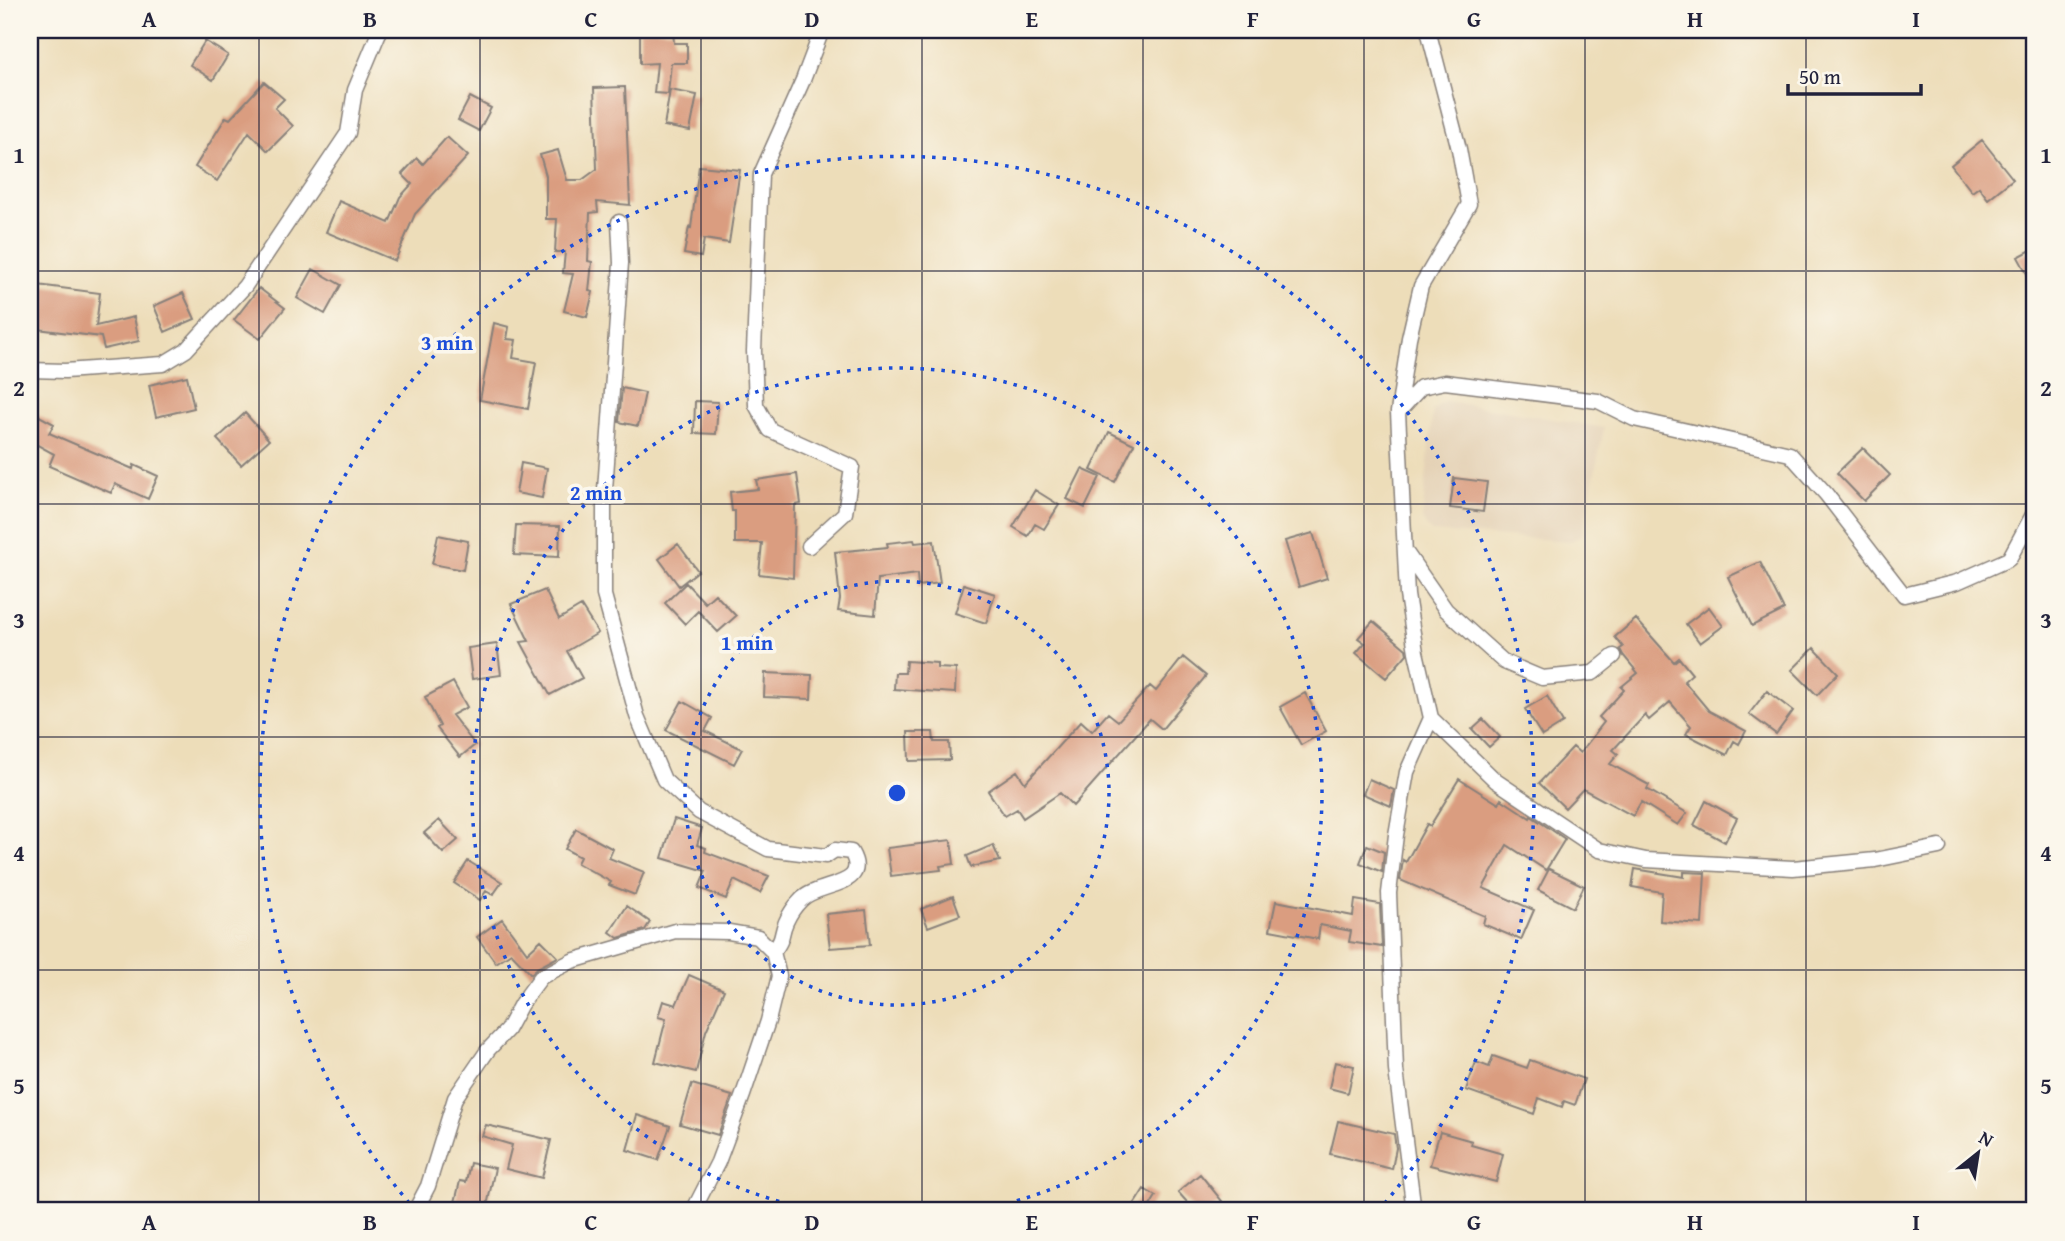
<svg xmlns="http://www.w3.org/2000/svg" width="2065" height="1241" font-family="'Gentium Book Plus',serif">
	<rect width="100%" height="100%" fill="#fbf7ec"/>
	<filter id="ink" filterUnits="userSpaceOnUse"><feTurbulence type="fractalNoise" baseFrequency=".0143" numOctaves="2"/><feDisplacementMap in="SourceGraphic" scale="14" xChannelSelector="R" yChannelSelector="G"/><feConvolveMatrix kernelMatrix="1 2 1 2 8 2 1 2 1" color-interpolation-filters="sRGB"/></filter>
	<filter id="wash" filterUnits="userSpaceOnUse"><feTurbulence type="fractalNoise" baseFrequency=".00686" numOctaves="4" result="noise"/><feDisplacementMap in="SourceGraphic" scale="28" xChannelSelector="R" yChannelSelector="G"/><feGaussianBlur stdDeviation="1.57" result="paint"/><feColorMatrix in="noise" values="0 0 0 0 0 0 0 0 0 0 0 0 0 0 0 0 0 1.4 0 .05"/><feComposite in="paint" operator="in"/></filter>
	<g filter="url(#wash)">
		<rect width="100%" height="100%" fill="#edddb9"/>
		<path fill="#e4d1b5" d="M 1446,401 L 1604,428 L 1582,535 L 1571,541 L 1431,532 L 1422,520 L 1433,410 Z"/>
		<g id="blocks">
			<path fill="#da9d80" d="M 640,30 L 673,30 L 674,43 L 687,43 L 687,63 L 671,63 L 668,94 L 654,93 L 657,63 L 640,64 Z
				M 205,41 L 228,55 L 213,80 L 190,65 Z
				M 264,82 L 284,99 L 275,108 L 293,126 L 268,151 L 249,132 L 217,181 L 195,167 L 226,117 L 230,119 Z
				M 625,87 L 630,205 L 597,202 L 598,212 L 590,213 L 588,261 L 592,262 L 589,291 L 593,292 L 587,317 L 564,311 L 573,274 L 563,273 L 565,252 L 555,252 L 557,219 L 546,219 L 546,176 L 540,155 L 558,150 L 567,180 L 582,180 L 597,169 L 594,88 Z
				M 670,90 L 697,95 L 690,131 L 664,126 Z
				M 470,97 L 491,108 L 479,131 L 458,120 Z
				M 447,137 L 468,156 L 415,214 L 395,261 L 326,232 L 339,201 L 389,223 L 400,197 L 412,184 L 402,174 L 417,158 L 423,164 Z
				M 1982,140 L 2013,179 L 1988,199 L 1979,187 L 1972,192 L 1951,165 Z
				M 699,166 L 740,170 L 729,243 L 704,239 L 701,257 L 684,254 L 689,227 L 691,228 Z
				M 2035,248 L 2035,288 L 2018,257 Z
				M 313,269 L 341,285 L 325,314 L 297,298 Z
				M 30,284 L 100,293 L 96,326 L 134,317 L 139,341 L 104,349 L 101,337 L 30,328 Z
				M 259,288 L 285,308 L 260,339 L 234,320 Z
				M 183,293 L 195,319 L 165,332 L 154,306 Z
				M 494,323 L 509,327 L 507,339 L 516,340 L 513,358 L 536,362 L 528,409 L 480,400 Z
				M 187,376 L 194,408 L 156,417 L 149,385 Z
				M 622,388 L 645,393 L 638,426 L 619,422 Z
				M 695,401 L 718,402 L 716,434 L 694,433 Z
				M 30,411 L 54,424 L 49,433 L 133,469 L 134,465 L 158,476 L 148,499 L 115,484 L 111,493 L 49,466 L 54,454 L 30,441 Z
				M 245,413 L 269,440 L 241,465 L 217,439 Z
				M 1109,432 L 1134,444 L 1115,482 L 1091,470 Z
				M 1863,448 L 1890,475 L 1864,501 L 1837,473 Z
				M 521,463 L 547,468 L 542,498 L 516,493 Z
				M 1082,469 L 1100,477 L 1085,508 L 1067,499 Z
				M 797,474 L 801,504 L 795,505 L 793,578 L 759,574 L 762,543 L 735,543 L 735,511 L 732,511 L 730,492 L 758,489 L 756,480 Z
				M 1454,478 L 1487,482 L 1483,512 L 1450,508 Z
				M 1035,490 L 1059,505 L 1044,529 L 1035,524 L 1028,536 L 1013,527 Z
				M 516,525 L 560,526 L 559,557 L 514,555 Z
				M 1313,533 L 1327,578 L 1299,587 L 1285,541 Z
				M 438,535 L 468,541 L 463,570 L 432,564 Z
				M 914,540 L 915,543 L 934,541 L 940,583 L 918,586 L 917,574 L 878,579 L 875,615 L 838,611 L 840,599 L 835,552 L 888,547 L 887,543 Z
				M 678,544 L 698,571 L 679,586 L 659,559 Z
				M 1760,562 L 1784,610 L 1752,626 L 1728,577 Z
				M 686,583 L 705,603 L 715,594 L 736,616 L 718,632 L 698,611 L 685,624 L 665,603 Z
				M 964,584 L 995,594 L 986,623 L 955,613 Z
				M 545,590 L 559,619 L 581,606 L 598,633 L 567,651 L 582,678 L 550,695 L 521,642 L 529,641 L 511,604 Z
				M 1709,607 L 1723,626 L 1700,643 L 1686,624 Z
				M 1636,619 L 1674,662 L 1679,658 L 1692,674 L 1684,681 L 1709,711 L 1746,731 L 1739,744 L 1734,741 L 1727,755 L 1686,734 L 1691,726 L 1670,702 L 1649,720 L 1645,715 L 1613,750 L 1618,754 L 1610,764 L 1649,785 L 1647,789 L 1687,813 L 1678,825 L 1641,802 L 1633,816 L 1583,789 L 1565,808 L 1539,783 L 1573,747 L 1580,753 L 1604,722 L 1599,717 L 1624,690 L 1621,687 L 1638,673 L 1623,655 L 1620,649 L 1623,647 L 1615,637 Z
				M 1373,621 L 1406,649 L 1407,654 L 1386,678 L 1356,653 L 1365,643 L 1358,638 Z
				M 497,644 L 501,675 L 472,679 L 468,648 Z
				M 1814,648 L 1838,673 L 1817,695 L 1792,670 Z
				M 1183,657 L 1206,676 L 1162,729 L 1150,719 L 1073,806 L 1060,793 L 1023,818 L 1017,809 L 1005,816 L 988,791 L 1017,771 L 1025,783 L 1081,721 L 1092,731 L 1108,713 L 1118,721 L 1150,686 L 1156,691 Z
				M 906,661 L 937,663 L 937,668 L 956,669 L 955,693 L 894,689 L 895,673 L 905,673 Z
				M 765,673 L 812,675 L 811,699 L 764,697 Z
				M 453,682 L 467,707 L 452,715 L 475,745 L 460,757 L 437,728 L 440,726 L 425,697 Z
				M 1767,691 L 1793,711 L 1776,734 L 1749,714 Z
				M 1305,693 L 1326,731 L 1301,745 L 1280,707 Z
				M 1547,696 L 1563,723 L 1542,736 L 1525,709 Z
				M 682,701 L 712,718 L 705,731 L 742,749 L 734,764 L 666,730 Z
				M 1483,719 L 1500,737 L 1489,747 L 1472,729 Z
				M 908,732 L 933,732 L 934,742 L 949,742 L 950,760 L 909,761 Z
				M 1369,779 L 1394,790 L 1391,806 L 1363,794 Z
				M 1459,779 L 1499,804 L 1501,799 L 1530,818 L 1531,816 L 1565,839 L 1546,870 L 1507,845 L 1483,888 L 1534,910 L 1521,940 L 1483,924 L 1485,916 L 1400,880 L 1403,860 L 1406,862 L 1427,824 L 1430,826 Z
				M 1706,801 L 1737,818 L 1725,842 L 1694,825 Z
				M 674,819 L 702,828 L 697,845 L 706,848 L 705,852 L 769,876 L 760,893 L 734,880 L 726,899 L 699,888 L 706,871 L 662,858 Z
				M 439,820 L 458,840 L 443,853 L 424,833 Z
				M 576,829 L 613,849 L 609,858 L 644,872 L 635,895 L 609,885 L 611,882 L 577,863 L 580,857 L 565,849 Z
				M 951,840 L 954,864 L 940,866 L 941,870 L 891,876 L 887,848 Z
				M 993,845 L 1000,861 L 971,867 L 967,856 Z
				M 1367,845 L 1384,852 L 1382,872 L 1360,863 Z
				M 468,861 L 502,882 L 493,895 L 486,891 L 480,900 L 454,883 Z
				M 1549,869 L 1584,886 L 1573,908 L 1538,890 Z
				M 1635,869 L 1684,877 L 1684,872 L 1705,873 L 1702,924 L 1660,921 L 1662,892 L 1632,887 Z
				M 953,896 L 960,915 L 928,927 L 921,909 Z
				M 1355,900 L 1380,904 L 1382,947 L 1349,942 L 1351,931 L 1320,925 L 1318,939 L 1270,930 L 1276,901 L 1353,916 Z
				M 627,906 L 650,922 L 645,930 L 618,938 L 610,932 Z
				M 866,910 L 870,945 L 830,948 L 826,914 Z
				M 502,919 L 527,953 L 541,940 L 558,957 L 537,968 L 531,974 L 511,953 L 496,963 L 477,937 Z
				M 689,975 L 724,990 L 706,1031 L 696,1072 L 655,1062 L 666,1019 L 658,1017 L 663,1001 L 676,1005 Z
				M 1493,1056 L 1527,1068 L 1530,1060 L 1584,1079 L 1575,1105 L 1564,1101 L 1562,1107 L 1539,1098 L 1534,1114 L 1466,1090 L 1476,1062 L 1489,1067 Z
				M 1335,1062 L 1354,1066 L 1348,1093 L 1329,1088 Z
				M 692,1084 L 732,1096 L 718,1135 L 680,1124 Z
				M 637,1115 L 670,1126 L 658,1160 L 627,1150 Z
				M 1338,1121 L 1394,1134 L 1396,1148 L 1392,1169 L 1330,1154 Z
				M 486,1125 L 551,1140 L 542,1178 L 506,1169 L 512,1145 L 482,1136 Z
				M 1440,1132 L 1472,1141 L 1471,1145 L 1503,1154 L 1496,1182 L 1430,1165 Z
				M 470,1163 L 495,1168 L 486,1211 L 453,1211 L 460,1181 L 466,1182 Z
				M 1200,1174 L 1222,1201 L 1209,1211 L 1195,1211 L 1178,1192 Z
				M 1144,1189 L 1156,1196 L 1147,1211 L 1130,1211 Z"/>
		</g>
	</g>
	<g filter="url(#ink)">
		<use href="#blocks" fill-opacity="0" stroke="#88807a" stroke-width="2"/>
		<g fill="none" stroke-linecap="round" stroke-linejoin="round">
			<g stroke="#88807a" stroke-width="17">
				<path id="minor" d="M 619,222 L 621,263 L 604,504 L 604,595 L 637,716 L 664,780 L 699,812 L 768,849 L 826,856 L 835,850 L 851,852 C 872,888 817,882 801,900 C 796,905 789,915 786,922 C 780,935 785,937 773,952
					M 30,370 L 65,371 L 163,364 L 186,350 L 245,286 L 348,133 L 355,90 L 380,30
					M 1398,412 L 1409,338 L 1421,286 L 1469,204 L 1459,149 L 1428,30
					M 809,546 L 845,513 L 852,467 L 770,430 L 756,405 L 754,351 L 761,174 L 803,80 L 822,30
					M 1405,551 L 1446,610 L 1504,662 L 1542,678 L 1593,673 L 1614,656
					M 1431,718 L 1496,781 L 1599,850 L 1646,860 L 1793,868 L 1875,860 L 1939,847
					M 415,1211 L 428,1186 L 455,1098 L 488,1050 L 507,1030 L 521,1004 L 541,977 L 572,961 L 675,931 L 729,932 L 758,937 L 773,952 L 779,976 L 768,1021 L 743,1095 L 718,1162 L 693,1211
					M 1414,1211 L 1396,1070 L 1389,893 L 1396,835 L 1407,772 L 1431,718 L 1416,652 L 1407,595 L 1398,412 L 1421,387 L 1445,382 L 1598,401 L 1634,419 L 1790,454 L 1826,494 L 1904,595 L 1957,582 L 2009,559 L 2035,511"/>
			</g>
			<use href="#minor" stroke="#fff" stroke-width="14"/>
		</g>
	</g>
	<path fill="none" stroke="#22223b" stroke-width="2" stroke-opacity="0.55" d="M 259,30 L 259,1211M 480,30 L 480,1211M 701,30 L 701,1211M 922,30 L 922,1211M 1143,30 L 1143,1211M 1364,30 L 1364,1211M 1585,30 L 1585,1211M 1806,30 L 1806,1211M 30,271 L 2035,271M 30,504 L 2035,504M 30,737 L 2035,737M 30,970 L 2035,970"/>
	<g fill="none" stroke="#1d4ed8" stroke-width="3.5" stroke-dasharray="3.5 7">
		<circle cx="897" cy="793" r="212"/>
		<path d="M820 1211A425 425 0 1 1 974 1211"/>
		<path d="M416 1211A637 637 0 1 1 1378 1211"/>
	</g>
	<circle cx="897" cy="793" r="10" fill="#1d4ed8" stroke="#fbf7ec" stroke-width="3.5"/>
	<g font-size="21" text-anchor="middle" font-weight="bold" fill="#1d4ed8" stroke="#fbf7ec" stroke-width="7" stroke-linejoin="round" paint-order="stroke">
		<text x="447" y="350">3 min</text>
		<text x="596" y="500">2 min</text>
		<text x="747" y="650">1 min</text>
	</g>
	<rect width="2065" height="1241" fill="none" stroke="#fbf7ec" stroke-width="77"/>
	<g transform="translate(1978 1153) rotate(30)" stroke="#fbf7ec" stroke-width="5" paint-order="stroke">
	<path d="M0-5L12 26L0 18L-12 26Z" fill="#22223b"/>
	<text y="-10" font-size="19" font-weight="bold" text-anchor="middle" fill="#22223b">N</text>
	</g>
	<path d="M1788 84v10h133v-10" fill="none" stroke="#22223b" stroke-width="3.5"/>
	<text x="1799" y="84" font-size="21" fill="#22223b" stroke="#fbf7ec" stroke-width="5" paint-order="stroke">50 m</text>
	<rect x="38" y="38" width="1988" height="1164" fill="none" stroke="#22223b" stroke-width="2.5"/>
	<g font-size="23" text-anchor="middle" font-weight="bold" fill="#22223b">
		<text x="149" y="27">A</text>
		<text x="370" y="27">B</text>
		<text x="591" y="27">C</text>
		<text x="812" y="27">D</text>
		<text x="1032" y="27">E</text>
		<text x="1253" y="27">F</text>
		<text x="1474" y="27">G</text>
		<text x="1695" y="27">H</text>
		<text x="1916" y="27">I</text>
		<text x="19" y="163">1</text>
		<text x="2046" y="163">1</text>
		<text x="19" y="396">2</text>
		<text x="2046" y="396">2</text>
		<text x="19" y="628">3</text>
		<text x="2046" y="628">3</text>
		<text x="19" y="861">4</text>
		<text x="2046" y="861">4</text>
		<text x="19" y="1094">5</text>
		<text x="2046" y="1094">5</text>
		<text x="149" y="1230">A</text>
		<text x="370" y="1230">B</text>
		<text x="591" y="1230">C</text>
		<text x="812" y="1230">D</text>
		<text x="1032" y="1230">E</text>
		<text x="1253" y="1230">F</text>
		<text x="1474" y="1230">G</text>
		<text x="1695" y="1230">H</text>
		<text x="1916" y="1230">I</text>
	</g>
</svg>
